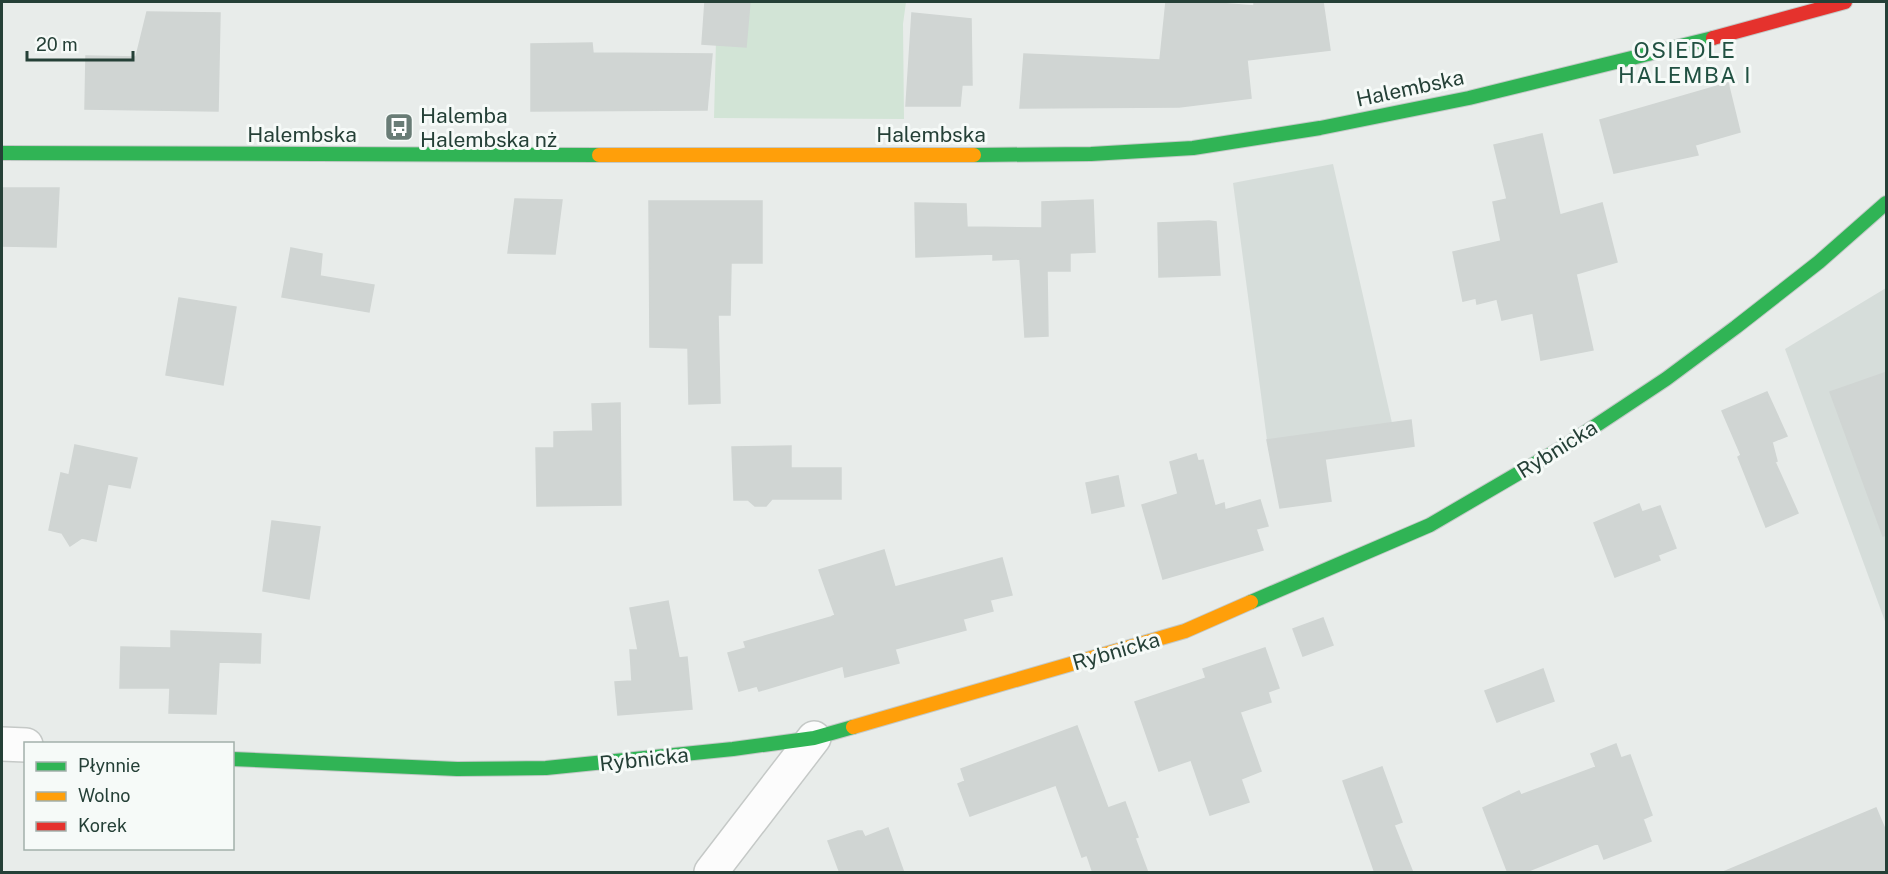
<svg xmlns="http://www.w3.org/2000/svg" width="1888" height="874" font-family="'Public Sans',sans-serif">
	<rect width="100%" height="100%" fill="#e8ecea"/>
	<path fill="#d6ddda" d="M 1333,164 L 1392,423 L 1267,440 L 1233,183 Z
		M 1886,288 L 1886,624 L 1785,349 Z"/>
	<path fill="#d2e4d6" d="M 717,2 L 906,2 L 903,24 L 904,119 L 714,118 Z"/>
	<path fill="#d0d5d3" stroke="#d0d5d3" stroke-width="1.5" d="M 705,2 L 750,2 L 746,47 L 702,44 Z
		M 1166,2 L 1204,2 L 1254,6 L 1254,2 L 1323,2 L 1330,50 L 1247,60 L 1251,98 L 1179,107 L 1020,108 L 1024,54 L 1160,60 Z
		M 147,12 L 220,13 L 218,111 L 85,109 L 86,56 L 136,57 Z
		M 912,13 L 971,19 L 972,85 L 962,85 L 960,106 L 906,106 Z
		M 592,43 L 593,53 L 712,54 L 707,110 L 531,111 L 531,44 Z
		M 1728,83 L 1740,132 L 1695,145 L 1698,155 L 1614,173 L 1600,120 Z
		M 1542,134 L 1560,215 L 1602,203 L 1617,262 L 1576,274 L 1593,350 L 1541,360 L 1533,313 L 1502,320 L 1497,299 L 1477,304 L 1476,298 L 1463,301 L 1453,252 L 1501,241 L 1493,202 L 1507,199 L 1494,145 Z
		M 2,188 L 59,188 L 56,247 L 2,246 Z
		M 515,199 L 562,200 L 555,254 L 508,253 Z
		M 1093,200 L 1095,252 L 1070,253 L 1070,271 L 1047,271 L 1048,336 L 1025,337 L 1020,259 L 993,260 L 993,254 L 916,257 L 915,203 L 966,204 L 967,227 L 1042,228 L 1042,202 Z
		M 649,201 L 762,201 L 762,263 L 731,263 L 730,315 L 718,315 L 720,403 L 689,404 L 688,348 L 650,347 Z
		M 1209,221 L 1216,222 L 1220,275 L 1159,277 L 1158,223 Z
		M 291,248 L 322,254 L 320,276 L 374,285 L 369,312 L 282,297 Z
		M 179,298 L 236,307 L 223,385 L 166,375 Z
		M 1887,372 L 1887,535 L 1883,536 L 1830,392 Z
		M 1767,392 L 1787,436 L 1772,442 L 1777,461 L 1775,462 L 1798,513 L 1766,527 L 1738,457 L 1741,455 L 1722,411 Z
		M 620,403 L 621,505 L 537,506 L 536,448 L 554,448 L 554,432 L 593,431 L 592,404 Z
		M 1411,420 L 1414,446 L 1325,459 L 1331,501 L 1280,508 L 1267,440 Z
		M 75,445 L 137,458 L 130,488 L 108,484 L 96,541 L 82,538 L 70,546 L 62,533 L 49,530 L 61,473 L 69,475 Z
		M 791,446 L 791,468 L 841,468 L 841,499 L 772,499 L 766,506 L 755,506 L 748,500 L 734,500 L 732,447 Z
		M 1196,454 L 1198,461 L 1203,460 L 1215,506 L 1224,503 L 1225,510 L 1260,500 L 1268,526 L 1256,529 L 1263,550 L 1163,579 L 1142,505 L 1178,494 L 1170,462 Z
		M 1118,476 L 1124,506 L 1092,513 L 1086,483 Z
		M 1639,504 L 1642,512 L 1660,506 L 1676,548 L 1658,555 L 1660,560 L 1615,577 L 1594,523 Z
		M 272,521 L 320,527 L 309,599 L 263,591 Z
		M 884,550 L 895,587 L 1002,558 L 1012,595 L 990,600 L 993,611 L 963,619 L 966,630 L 895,649 L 899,663 L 845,677 L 843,666 L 759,691 L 757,686 L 739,691 L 728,653 L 746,648 L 744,642 L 831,617 L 835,615 L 819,570 Z
		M 668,601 L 679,658 L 687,657 L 692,709 L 618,715 L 615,682 L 632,681 L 630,650 L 638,650 L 630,608 Z
		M 1323,618 L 1333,645 L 1303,656 L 1293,629 Z
		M 171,631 L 261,634 L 260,663 L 219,662 L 216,714 L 169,713 L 170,688 L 120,688 L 121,647 L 171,648 Z
		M 1265,648 L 1279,688 L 1268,692 L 1271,702 L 1240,712 L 1261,771 L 1241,779 L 1249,802 L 1210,815 L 1191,760 L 1159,771 L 1135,702 L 1206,678 L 1203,669 Z
		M 1543,669 L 1554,701 L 1497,722 L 1485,691 Z
		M 1077,726 L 1108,808 L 1125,802 L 1138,837 L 1135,838 L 1148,873 L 1093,873 L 1087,855 L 1082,857 L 1056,785 L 970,816 L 958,784 L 965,781 L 961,769 Z
		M 1616,744 L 1621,758 L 1630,755 L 1652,815 L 1643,819 L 1651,841 L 1604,859 L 1598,843 L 1523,873 L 1508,873 L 1483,808 L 1519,791 L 1521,795 L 1596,767 L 1591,754 Z
		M 1382,767 L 1402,822 L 1394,825 L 1413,873 L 1375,873 L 1343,781 Z
		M 1876,808 L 1887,834 L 1887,873 L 1721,873 Z
		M 888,828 L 904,873 L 840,873 L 828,841 L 858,831 L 862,831 L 865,837 Z"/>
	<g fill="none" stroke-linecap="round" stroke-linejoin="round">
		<g stroke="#c5c9c7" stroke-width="36">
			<path id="street" d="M 2,744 L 26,745
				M 711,872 L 814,738"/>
		</g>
		<g stroke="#c3c9c7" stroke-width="16">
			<path id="fast" d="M 2,153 L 599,155
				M 974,155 L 1091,154 L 1193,148 L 1320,128 L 1469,98 L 1713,38
				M 1251,602 L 1430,525 L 1565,446 L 1666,379 L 1736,327 L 1819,262 L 1886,203
				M 232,759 L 457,769 L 546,768 L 733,749 L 814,738 L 853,727"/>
		</g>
		<g stroke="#c3c9c7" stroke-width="16">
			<path id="slow" d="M 599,155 L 974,155
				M 853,727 L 1185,631 L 1251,602"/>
		</g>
		<g stroke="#c3c9c7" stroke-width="16">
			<path id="jam" d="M 1713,38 L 1845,2"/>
		</g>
		<use href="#street" stroke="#fcfcfc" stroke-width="33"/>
		<use href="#fast" stroke="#30b455" stroke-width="14"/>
		<use href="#slow" stroke="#ff9f0a" stroke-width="14"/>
		<use href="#jam" stroke="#e5322d" stroke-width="14"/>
	</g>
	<defs>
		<g id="bus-square" transform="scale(1.5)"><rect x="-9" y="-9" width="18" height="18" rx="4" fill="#697c76" stroke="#f6faf8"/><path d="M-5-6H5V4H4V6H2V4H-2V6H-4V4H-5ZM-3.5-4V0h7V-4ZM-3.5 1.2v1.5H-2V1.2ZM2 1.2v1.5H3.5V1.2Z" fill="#fff"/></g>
	</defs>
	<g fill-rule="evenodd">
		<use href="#bus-square" x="399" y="127"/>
	</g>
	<g text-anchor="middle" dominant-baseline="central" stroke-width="6" stroke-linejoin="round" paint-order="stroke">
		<g font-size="21" fill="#254037" stroke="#f6faf8">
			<text transform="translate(1410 88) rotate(-12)">Halembska</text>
			<text x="302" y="134">Halembska</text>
			<text x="931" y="134">Halembska</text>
			<text transform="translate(1557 449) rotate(-32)">Rybnicka</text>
			<text transform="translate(1116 651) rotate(-16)">Rybnicka</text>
			<text transform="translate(644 759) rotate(-6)">Rybnicka</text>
		</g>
		<g font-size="21" fill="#254037" stroke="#f6faf8" text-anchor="start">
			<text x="420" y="115">Halemba<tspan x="420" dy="24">Halembska nż</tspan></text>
		</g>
		<g font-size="22" letter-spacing="1.5" fill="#215142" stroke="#f6faf8">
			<text x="1685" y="50">OSIEDLE<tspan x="1685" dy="25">HALEMBA I</tspan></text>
		</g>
	</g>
	<rect width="1888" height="874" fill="none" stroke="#254037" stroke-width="6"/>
	<rect x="24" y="742" width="210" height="108" fill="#f6faf8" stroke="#a2b0ab" stroke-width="1.5"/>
	<rect x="36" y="762" width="30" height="9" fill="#30b455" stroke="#a2b0ab" stroke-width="1.5"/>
	<text x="78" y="772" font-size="18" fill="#254037">Płynnie</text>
	<rect x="36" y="792" width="30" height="9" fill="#ff9f0a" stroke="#a2b0ab" stroke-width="1.5"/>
	<text x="78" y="802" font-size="18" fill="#254037">Wolno</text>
	<rect x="36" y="822" width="30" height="9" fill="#e5322d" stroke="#a2b0ab" stroke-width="1.5"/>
	<text x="78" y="832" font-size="18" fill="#254037">Korek</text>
	<path d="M27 51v9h106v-9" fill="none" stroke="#254037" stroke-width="3"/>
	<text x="36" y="51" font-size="18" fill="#254037" stroke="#f6faf8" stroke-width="4.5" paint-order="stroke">20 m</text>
</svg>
